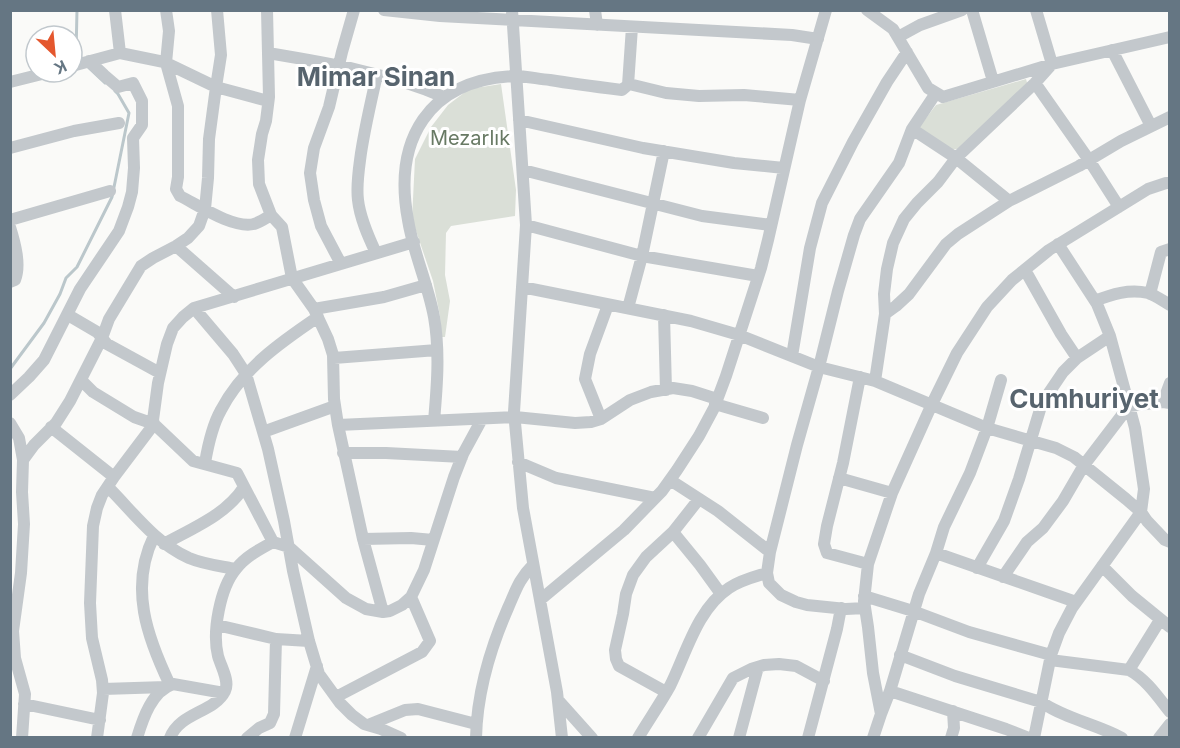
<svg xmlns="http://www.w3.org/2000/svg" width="1180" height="748" font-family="Inter,sans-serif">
	<rect width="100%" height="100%" fill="#fafaf8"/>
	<path fill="#dadfd7" d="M 1026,79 L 1028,86 L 958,149 L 949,150 L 920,130 L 920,126 L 936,105 Z
		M 501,84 L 516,190 L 515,216 L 451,226 L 446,233 L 445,275 L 450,301 L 445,337 L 441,337 L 440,316 L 433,281 L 412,219 L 415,159 L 431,127 L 448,105 L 469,89 Z"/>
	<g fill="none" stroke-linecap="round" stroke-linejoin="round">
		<path stroke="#bbc7cb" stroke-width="3" d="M 77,10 L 76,54 L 81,60
			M 88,67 L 105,83
			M 10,369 L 44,323 L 60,294 L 66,278 L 77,267 L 112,197 L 129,113 L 118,94 L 115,91"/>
		<path stroke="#c3c8cc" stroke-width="12" d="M 115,10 L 120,53
			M 166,10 L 169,31 L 166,63 L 178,106 L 178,177 L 176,189 L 180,196 C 198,205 233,229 254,224 C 260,222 266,218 271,215
			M 267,10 L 269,97 L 266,121 L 262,134 L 258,160 L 259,184 L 271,215 L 282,227 L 292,278 L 314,309 L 328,339 L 333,355 L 334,399 L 338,425 L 515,417 L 575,423 L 591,422 L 601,419 L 630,400 L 651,392 L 673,388 L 692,391 L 717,399
			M 384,10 L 440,16 L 792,35 L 818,39
			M 512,10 L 526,225 L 514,412 L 523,508 L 557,692 L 562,738
			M 595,10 L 597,25
			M 867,10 L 893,29 L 928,88 L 943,97 L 1052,64 L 1170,37
			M 972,10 L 993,81
			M 1036,10 L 1052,64
			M 898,37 L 920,25 L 962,10
			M 1112,50 L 1151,126
			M 268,53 C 328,63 388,73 444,97
			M 72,66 L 120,53 L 164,62 L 216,87 L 268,101
			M 10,82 L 50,72
			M 1035,83 L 1089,160 L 1119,207
			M 628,85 L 632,27
			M 519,120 L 643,148 L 734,163 L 784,168
			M 912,129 L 956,158 L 1009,201
			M 10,148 L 74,131 L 119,123
			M 523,170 L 702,216 L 771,225
			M 10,220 L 110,191
			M 526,225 L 642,256 L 758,276
			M 10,227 C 15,243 21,265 15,280 L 10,282
			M 176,246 L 234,297
			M 376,253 C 368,236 360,218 358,200 C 356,185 359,168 361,153 C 365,127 371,101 377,75
			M 341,264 L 321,226 L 314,200 L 310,173 L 314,148 L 329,107 L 342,52 L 354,10
			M 1025,270 L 1061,334 L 1077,358
			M 522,287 L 691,321 L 739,335 L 819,367 L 875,381 L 987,428 L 1056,448 L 1074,457 L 1126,499 L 1141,512 L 1147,521 L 1165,540 L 1170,542
			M 1150,294 L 1161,252 L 1170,249
			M 1095,301 C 1112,294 1129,289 1148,293 C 1155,295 1163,301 1170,305
			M 194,308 L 233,354 L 246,374 L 268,449 L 284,521 L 293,571 L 309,641 L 319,674 L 340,703 L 352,715 L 364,724 L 381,729 L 401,738
			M 628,308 L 642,256 L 664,151
			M 314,309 L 384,297 L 426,285
			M 885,314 L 896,306 L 909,294 L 946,244 L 958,234 L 1009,201 L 1079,166 L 1121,141 L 1170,117
			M 68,315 L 97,332 L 107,344 L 160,373
			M 664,315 L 666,390
			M 792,356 L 810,248 L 822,203 L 853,142 L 887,82 L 907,52
			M 334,358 L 437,350
			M 860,377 L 843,463 L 827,526 L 824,544 L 827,553 L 868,564
			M 81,380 L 93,392 L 134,417 L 154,424 L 193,461 L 237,473 L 273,542 L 289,547 L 346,598 L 366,609 L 383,612 L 390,611 L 402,605 L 411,597 L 424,570 L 454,477 L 463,454 L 482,419
			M 875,381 L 885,314 L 884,294 L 887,269 L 893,243 L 904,219 L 917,203 L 938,182 L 956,158 L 1035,83 L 1052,64
			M 10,395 L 29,377 L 44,360 L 80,289 L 119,231 L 128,207 L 132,192 L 134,168 L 133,138 L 142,125 L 142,101 L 133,83 L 118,87 L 104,75 L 89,61
			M 1163,402 L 1170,383
			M 715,404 L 763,418
			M 601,419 L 585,379 L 590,354 L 608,305
			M 434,421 C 437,387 440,351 434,317 C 428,284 413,252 408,220 C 393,140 428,80 514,76 C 526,76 538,79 550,80 C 574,84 598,87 622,90 L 629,84 L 666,93 L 699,96 L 744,95 L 800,100
			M 10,423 L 19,438 L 23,460 L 22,492 L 24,524 L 21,573 L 13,631 L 15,658 L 25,694 L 22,738
			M 338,425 L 363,539 L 383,612
			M 51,427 L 114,477
			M 263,432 L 335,406
			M 343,453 L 386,453 L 462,457
			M 23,460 L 34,445 L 56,423 L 70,401 L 102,338 L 109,319 L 141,266 L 153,258 L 176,246 L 188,238 L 199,226 L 205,209 L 208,178 L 209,139 L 216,87 L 221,55 L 217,10
			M 518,462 L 556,478 L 655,498
			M 205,463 C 208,445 212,426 221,410 C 242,369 281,342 318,317
			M 839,478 L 892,493
			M 670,480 L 718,511 L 770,552
			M 108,487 C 134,513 154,542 189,558 C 203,564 220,566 235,569
			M 699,499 L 673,532 L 700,565 L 721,594
			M 154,536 C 129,587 147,637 170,685
			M 363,539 L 411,538 L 433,540
			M 164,544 C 193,528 226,515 244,487
			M 936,553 L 1076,602
			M 1102,566 L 1132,596 L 1170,627
			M 977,568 L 1004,521 L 1019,479 L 1042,403 L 1063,372 L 1077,358 L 1110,336
			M 1003,577 L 1027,542 L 1043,528 L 1063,501 L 1084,465 L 1129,406 L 1163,402 L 1170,403
			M 864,596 L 913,611 L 969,632 L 1051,655
			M 540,600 L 624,530 L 662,491 L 677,470 L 699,436 L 714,408 L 726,376 L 761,268 L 768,240 L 800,100 L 826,10
			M 865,608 L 846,609 L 807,605 L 796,602 L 781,595 L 769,583 L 767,573 L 770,552 L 797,445 L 819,367 L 838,291 L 854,235 L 860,219 L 899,163 L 912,129 L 936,93
			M 217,625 L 276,639 L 309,641
			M 900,655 L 955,676 L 1041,702 C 1066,719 1096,724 1122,738
			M 1050,660 L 1129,670 C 1146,679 1158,697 1170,712
			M 1129,670 L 1160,620
			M 103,689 L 166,687
			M 890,691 L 1006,729 L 1029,738
			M 666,692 L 619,666 L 616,659 L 615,650 L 623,614 L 626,594 L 633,575 L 646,557 L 673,532
			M 336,697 L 422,652 L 430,641 L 411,597
			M 558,700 L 592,738
			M 24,704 L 100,720
			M 881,714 L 873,673 L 868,627 L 864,601 L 868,564 L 892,493 L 932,404 L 957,353 L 987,307 L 1012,280 L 1049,250 L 1148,189 L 1166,183 L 1170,183
			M 368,725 L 405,710 L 418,709 L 476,724
			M 97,738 L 103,693 L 102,680 L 92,638 L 90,603 L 93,526 L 97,508 L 102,495 L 114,477 L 154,424 L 153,420 L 158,383 L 167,344 L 173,328 L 183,317 L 194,308 L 414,242
			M 137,738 C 143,718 152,691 173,684 L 224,693
			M 170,738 C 180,712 214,713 225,691 C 230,681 221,667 218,656 C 212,632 220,588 236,569 C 245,557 260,549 273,542
			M 247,738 L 259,728 L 270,723 L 274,714 L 276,639
			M 295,738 L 317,666
			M 476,738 C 477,693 490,649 508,608 C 516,590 519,579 533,565
			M 638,738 C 648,721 660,704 670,686 C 686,654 697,609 729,588 C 741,580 754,577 767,573
			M 698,738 L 733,678 L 751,669 L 764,665 L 779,664 L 796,666 L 824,681
			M 739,738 L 758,667
			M 808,738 L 837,629 L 841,608
			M 873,738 L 881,714 L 890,691 L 919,594 L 936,553 L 944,527 L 970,473 L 987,428 L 1001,380
			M 951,738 L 954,728 L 953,711
			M 1034,738 L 1051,655 L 1059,633 L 1072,608 L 1141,512 L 1144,489 L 1135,428 L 1110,336 L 1097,304 L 1058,244
			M 1159,738 L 1170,724"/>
	</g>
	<g text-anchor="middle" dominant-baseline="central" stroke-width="6" stroke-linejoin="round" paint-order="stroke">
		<g font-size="20" fill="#687a64" stroke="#fff">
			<text x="470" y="138">Mezarlık</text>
		</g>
		<g font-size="26" font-weight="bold" fill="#57646e" stroke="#fff">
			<text x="376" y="76">Mimar Sinan</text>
			<text x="1084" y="398">Cumhuriyet</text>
		</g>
	</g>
	<rect width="1180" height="748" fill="none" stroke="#657683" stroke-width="24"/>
	<g transform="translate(54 54) rotate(154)"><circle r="28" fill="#ffffff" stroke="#c1c8cd" stroke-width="1.5"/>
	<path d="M0-4.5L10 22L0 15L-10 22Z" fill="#e4572e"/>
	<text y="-9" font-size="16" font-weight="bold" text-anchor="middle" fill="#657683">K</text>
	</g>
</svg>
